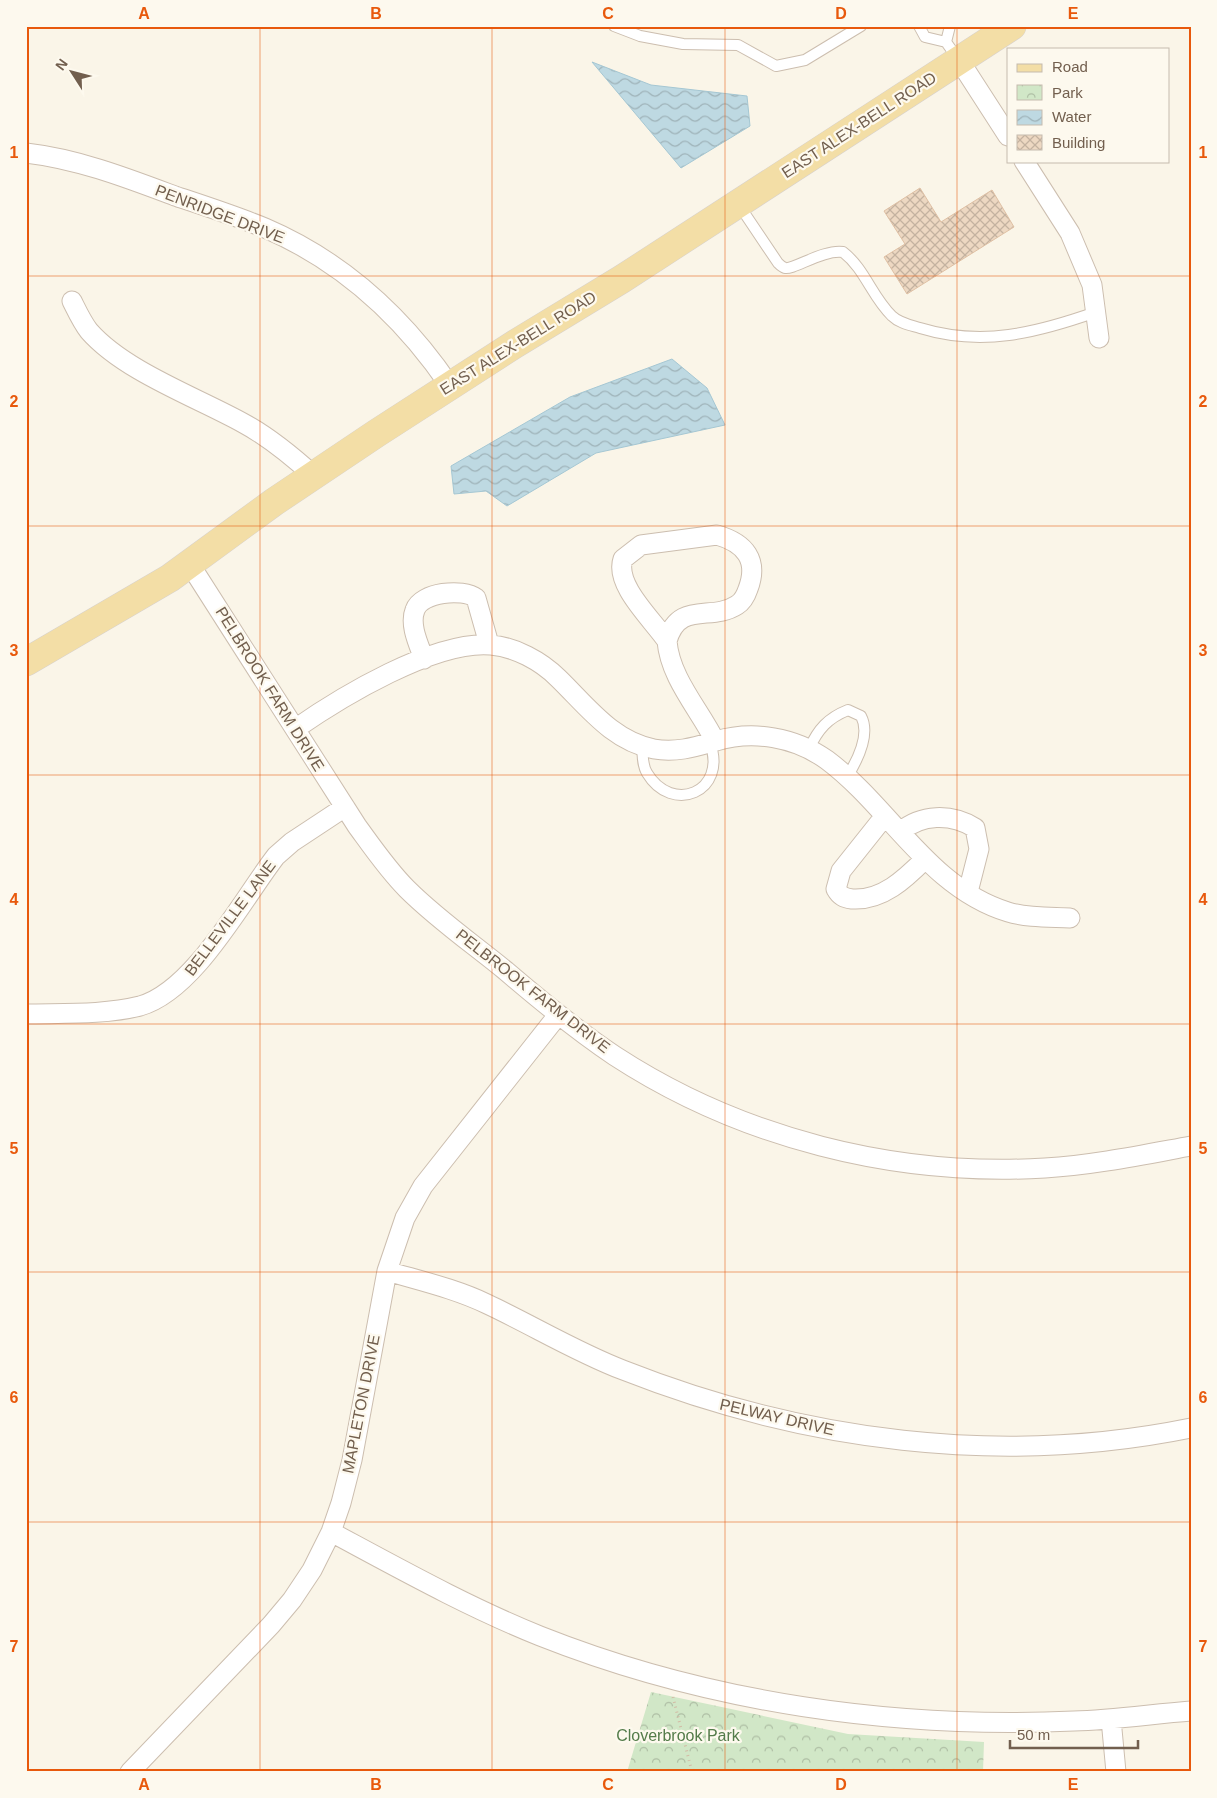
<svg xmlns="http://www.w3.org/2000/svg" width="1217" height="1798" font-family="Arial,sans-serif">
	<defs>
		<pattern id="park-crowns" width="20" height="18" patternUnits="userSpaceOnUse" patternTransform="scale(1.25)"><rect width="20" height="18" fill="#d1e7c7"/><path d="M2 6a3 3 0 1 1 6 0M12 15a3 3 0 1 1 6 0" fill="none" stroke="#aebea4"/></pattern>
		<pattern id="water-waves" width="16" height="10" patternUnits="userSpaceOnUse" patternTransform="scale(1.25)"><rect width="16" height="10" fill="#bed9e2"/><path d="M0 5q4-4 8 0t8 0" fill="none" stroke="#9fb3b9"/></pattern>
		<pattern id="building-cross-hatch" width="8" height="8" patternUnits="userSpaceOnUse" patternTransform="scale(1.25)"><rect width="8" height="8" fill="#edd8c2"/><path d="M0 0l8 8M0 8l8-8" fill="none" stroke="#c4b2a0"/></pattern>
	</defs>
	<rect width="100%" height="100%" fill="#faf5e8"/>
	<path fill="url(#park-crowns)" d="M 651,1692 L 848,1734 L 984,1742 L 983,1772 L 627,1772 Z"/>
	<path fill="url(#water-waves)" stroke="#a5c7d3" d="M 592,62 L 651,85 L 747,96 L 750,126 L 681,168 Z
		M 672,359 L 707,388 L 725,425 L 596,453 L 507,506 L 486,491 L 454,494 L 451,466 L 570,397 Z"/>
	<path fill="url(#building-cross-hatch)" stroke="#dfc0a4" d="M 920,188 L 941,222 L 992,190 L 1014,227 L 907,294 L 884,257 L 905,244 L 884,211 Z"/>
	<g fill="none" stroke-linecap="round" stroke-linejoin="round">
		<g stroke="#ccbeaf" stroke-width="12">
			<path id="lane" d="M 614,26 L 640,36 L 683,44 L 738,45 L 776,66 L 805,60 L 861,26
				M 919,26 L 925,37 L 946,42 L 958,59
				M 946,42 L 950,26
				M 739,205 L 778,263 C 780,265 782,267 785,268 C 793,270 824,249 843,252 C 865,269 872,297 892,316 C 899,323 910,325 920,328 C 982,347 1036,333 1096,312
				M 642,746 C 643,756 642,765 647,773 C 672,815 728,792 710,743
				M 809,749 C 818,729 828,718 848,710 L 861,716 C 871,735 857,761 847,777"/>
		</g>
		<g stroke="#ccbeaf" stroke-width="21">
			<path id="street" d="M 959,60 L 1008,136
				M 26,153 C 78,159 127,178 175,196 C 205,206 236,216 265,228 C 342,261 403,317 450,386
				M 1024,161 L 1070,233 L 1092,285 L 1099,338
				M 72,301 C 77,311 82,322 89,331 C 124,371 196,397 243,423 C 269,437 292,456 314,476
				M 717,535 C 745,543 759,560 748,589 C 746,595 742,602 737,605 C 711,622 679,600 667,641 C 653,620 614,585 623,559 L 641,545 Z
				M 189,563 L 357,826 C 373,848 388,870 407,889 C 437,919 473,944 506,971 C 541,1001 576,1030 615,1056 C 741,1138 895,1177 1045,1168 C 1094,1165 1142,1155 1191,1146
				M 667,641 C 670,678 699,709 715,741
				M 424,659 C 419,645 409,625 415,610 C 421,592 463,588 476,598 L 489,644
				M 295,729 C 341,697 435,640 491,645 C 515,647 541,661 558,678 C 587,706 612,741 654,749 C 676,753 695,747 716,741 C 753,730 795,737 827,760 C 890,807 929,888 1008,912 C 1028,918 1050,917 1070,918
				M 884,817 L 841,871 L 836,889 C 840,896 844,898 852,899 C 882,901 905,879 925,859
				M 900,832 C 921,814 951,813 975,828 L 979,849 L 968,892
				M 26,1014 C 63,1013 104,1015 140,1006 C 194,991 242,900 276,856 L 292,842 L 345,807
				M 387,1271 C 421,1281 456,1289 487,1304 C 532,1325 576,1352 623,1370 C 803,1441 1000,1467 1191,1428
				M 331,1532 C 400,1569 468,1607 540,1636 C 709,1703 894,1729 1074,1721 C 1113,1720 1152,1714 1191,1711
				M 1111,1719 L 1116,1772
				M 130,1772 L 271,1625 L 292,1600 L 312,1570 L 331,1532 L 341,1503 L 352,1460 L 387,1271 L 405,1218 L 423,1186 L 558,1015"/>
		</g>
		<g stroke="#d8d2cd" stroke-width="29">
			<path id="primary" d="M 26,662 L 170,578 L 274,502 L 377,433 L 515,344 L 622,279 L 1012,26"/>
		</g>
		<path stroke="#d2bba5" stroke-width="3" stroke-dasharray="1 4" stroke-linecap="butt" d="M 673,1697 L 692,1772"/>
		<use href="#lane" stroke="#fff" stroke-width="10"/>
		<use href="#street" stroke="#fff" stroke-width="19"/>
		<use href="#primary" stroke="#f3dea6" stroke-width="28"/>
	</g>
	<path fill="none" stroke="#e8590c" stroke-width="1" stroke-opacity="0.55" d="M 260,26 L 260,1772M 492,26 L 492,1772M 725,26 L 725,1772M 957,26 L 957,1772M 26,276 L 1191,276M 26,526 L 1191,526M 26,775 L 1191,775M 26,1024 L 1191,1024M 26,1272 L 1191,1272M 26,1522 L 1191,1522"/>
	<g text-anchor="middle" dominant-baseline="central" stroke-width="4.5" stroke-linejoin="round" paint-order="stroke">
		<g font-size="16" fill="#725f4e" stroke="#fdf9ee">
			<text transform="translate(859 125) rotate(-33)">EAST ALEX-BELL ROAD</text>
			<text transform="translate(220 214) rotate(21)">PENRIDGE DRIVE</text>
			<text transform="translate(518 343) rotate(-32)">EAST ALEX-BELL ROAD</text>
			<text transform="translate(270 689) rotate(58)">PELBROOK FARM DRIVE</text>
			<text transform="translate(230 918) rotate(-53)">BELLEVILLE LANE</text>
			<text transform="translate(533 991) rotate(38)">PELBROOK FARM DRIVE</text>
			<text transform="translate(361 1404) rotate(-79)">MAPLETON DRIVE</text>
			<text transform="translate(777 1417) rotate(13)">PELWAY DRIVE</text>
		</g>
		<g font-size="16" fill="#547c4a" stroke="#fdf9ee">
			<text x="678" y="1735">Cloverbrook Park</text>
		</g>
	</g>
	<rect width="1217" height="1798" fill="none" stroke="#fdf9ee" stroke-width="55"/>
	<rect x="1007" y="48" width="162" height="115" fill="#fdf9ee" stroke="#c5bbae"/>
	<rect x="1017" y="64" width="25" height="8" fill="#f3dea6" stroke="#c5bbae"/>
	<text x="1052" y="72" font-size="15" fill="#725f4e">Road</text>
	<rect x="1017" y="85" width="25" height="15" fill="url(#park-crowns)" stroke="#c5bbae"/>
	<text x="1052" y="98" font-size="15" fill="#725f4e">Park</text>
	<rect x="1017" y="110" width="25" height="15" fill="url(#water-waves)" stroke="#c5bbae"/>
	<text x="1052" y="122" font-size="15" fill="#725f4e">Water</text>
	<rect x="1017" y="135" width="25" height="15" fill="url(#building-cross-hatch)" stroke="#c5bbae"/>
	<text x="1052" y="148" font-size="15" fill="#725f4e">Building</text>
	<g transform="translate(72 72) rotate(306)" stroke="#fdf9ee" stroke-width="4" paint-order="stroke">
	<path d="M0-4L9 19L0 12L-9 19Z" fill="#725f4e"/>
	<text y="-8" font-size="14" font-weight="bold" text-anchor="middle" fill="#725f4e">N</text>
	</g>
	<path d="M1010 1740v8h128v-8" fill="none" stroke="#725f4e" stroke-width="2.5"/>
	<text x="1017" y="1740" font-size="15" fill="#725f4e" stroke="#fdf9ee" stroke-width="4" paint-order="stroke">50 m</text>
	<rect x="28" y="28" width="1162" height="1742" fill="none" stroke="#e8590c" stroke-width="2"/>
	<g font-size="16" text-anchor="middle" font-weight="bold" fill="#e8590c">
		<text x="144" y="19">A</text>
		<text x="376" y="19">B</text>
		<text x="608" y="19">C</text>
		<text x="841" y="19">D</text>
		<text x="1073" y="19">E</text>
		<text x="14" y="158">1</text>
		<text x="1203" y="158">1</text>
		<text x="14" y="407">2</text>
		<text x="1203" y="407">2</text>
		<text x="14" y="656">3</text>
		<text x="1203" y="656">3</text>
		<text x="14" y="905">4</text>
		<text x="1203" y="905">4</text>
		<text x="14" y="1154">5</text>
		<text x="1203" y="1154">5</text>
		<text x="14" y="1403">6</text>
		<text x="1203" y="1403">6</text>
		<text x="14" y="1652">7</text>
		<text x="1203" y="1652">7</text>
		<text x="144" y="1790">A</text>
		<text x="376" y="1790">B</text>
		<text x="608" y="1790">C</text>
		<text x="841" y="1790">D</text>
		<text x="1073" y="1790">E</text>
	</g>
</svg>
